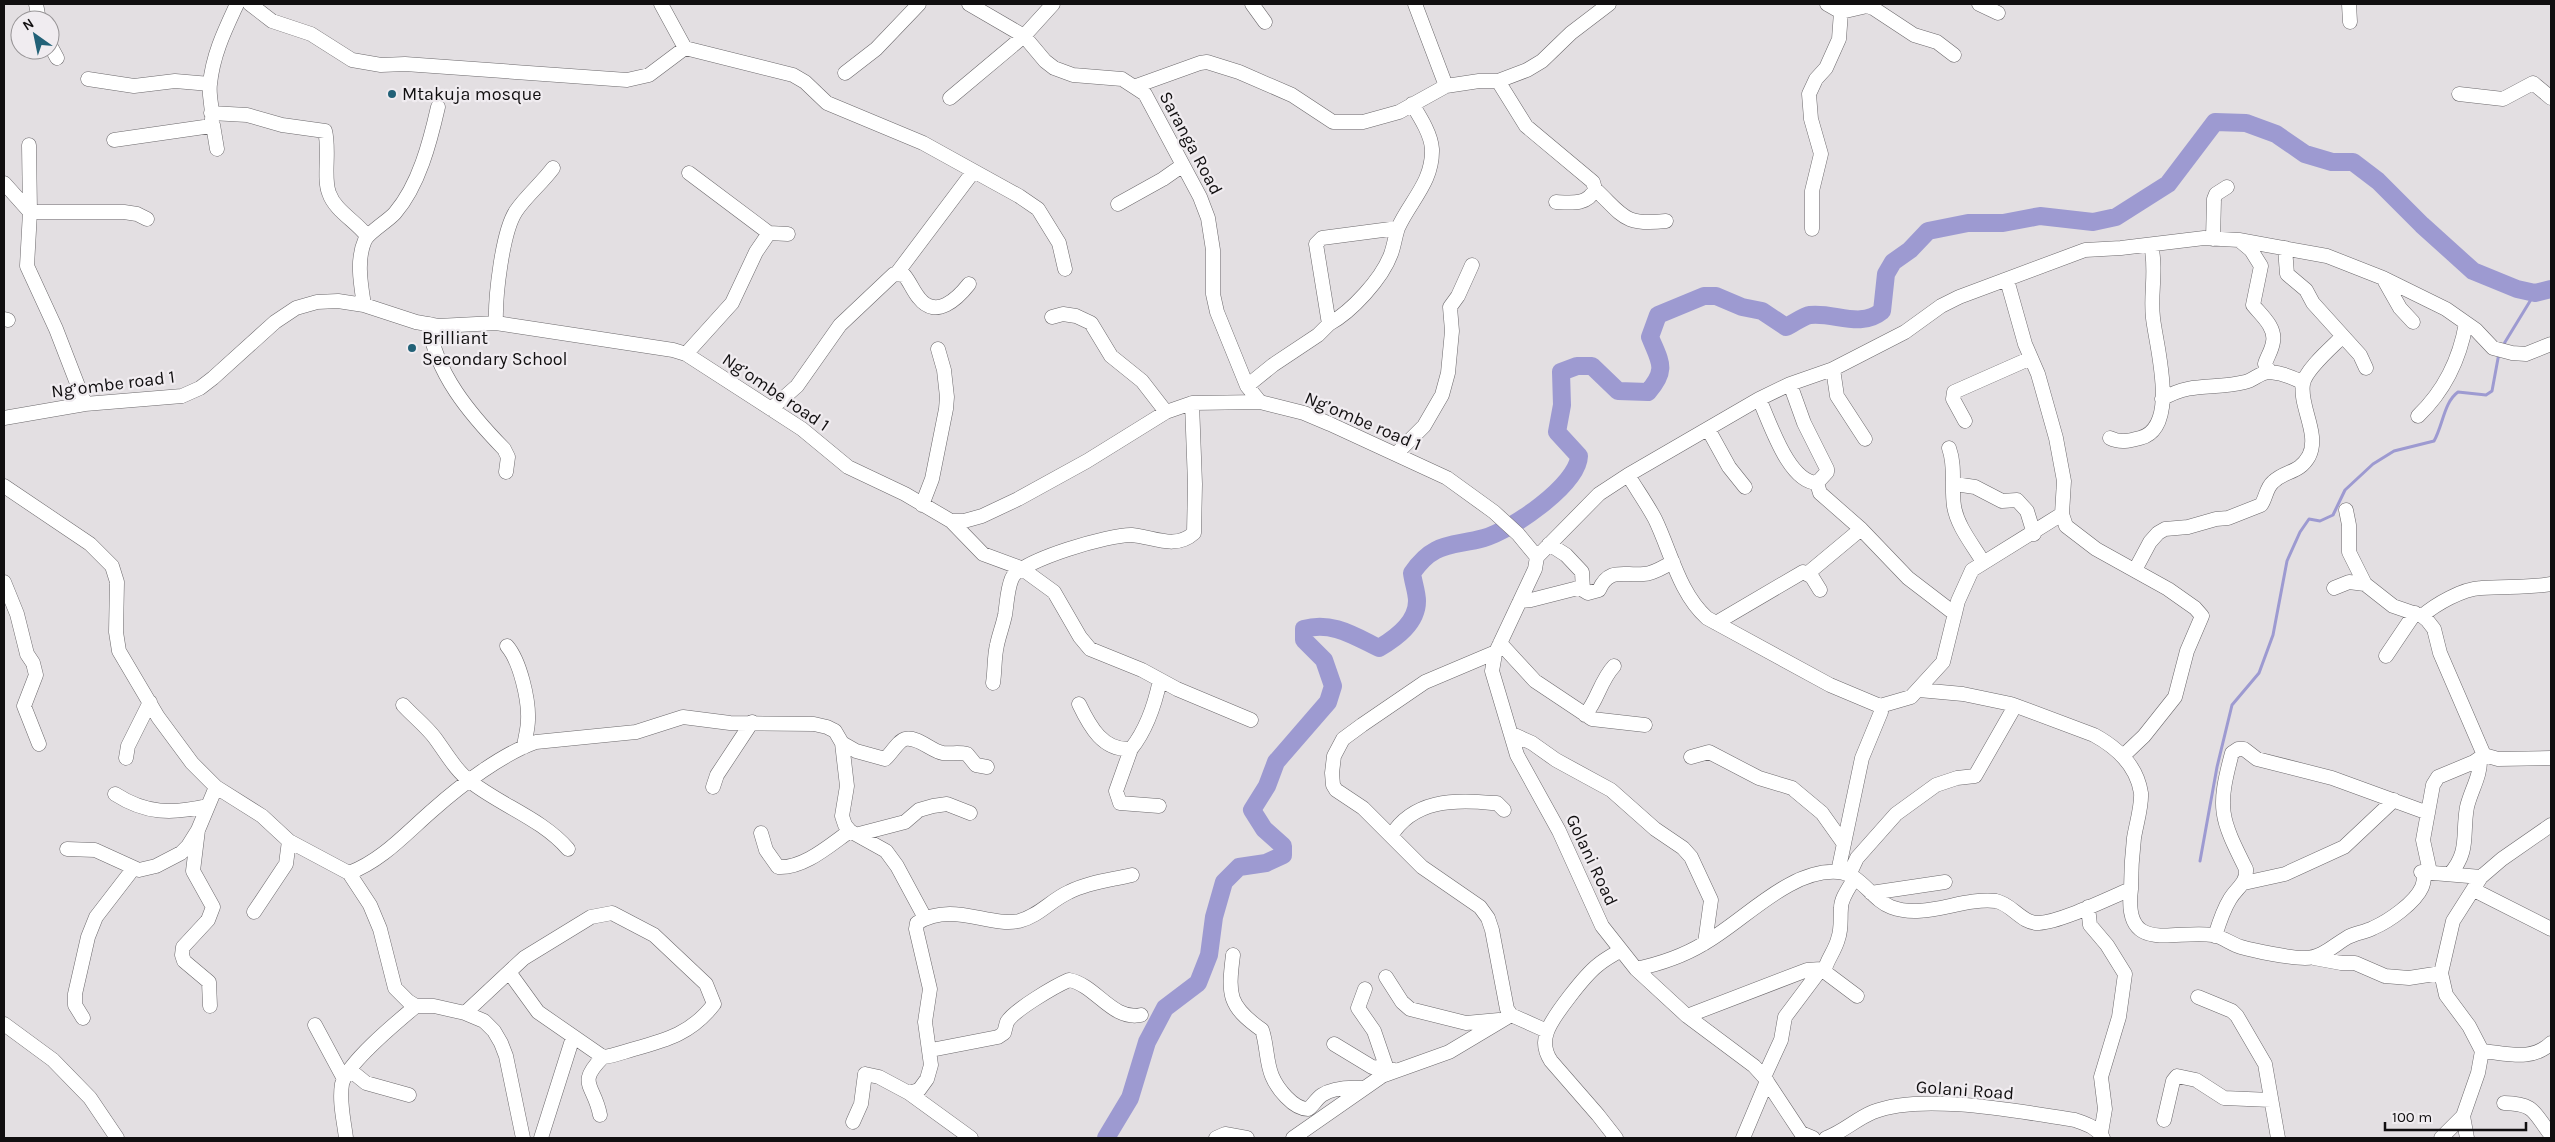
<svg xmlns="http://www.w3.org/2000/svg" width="2555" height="1142" font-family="Karla,sans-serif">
	<rect width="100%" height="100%" fill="#e3dfe2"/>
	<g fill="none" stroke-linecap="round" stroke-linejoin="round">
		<path stroke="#9d9ad1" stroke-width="3" d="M 2502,347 L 2535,293
			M 2200,861 L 2217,767 L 2232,705 L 2259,673 L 2273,635 L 2287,561 L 2300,532 L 2309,519 L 2320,521 L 2333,515 L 2345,490 L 2373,464 L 2394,451 L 2434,441 C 2443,425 2444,402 2458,392 L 2486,395 L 2492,391 L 2499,353"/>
		<path stroke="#9d9ad1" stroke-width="18" d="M 1106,1138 L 1130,1098 L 1147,1042 L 1165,1008 L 1198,983 L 1209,955 L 1214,917 L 1224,882 L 1239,867 L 1266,863 L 1283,855 L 1283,846 L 1264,829 L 1252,810 L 1267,786 L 1276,762 L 1328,702 L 1333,686 L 1324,660 L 1304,640 L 1304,629 C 1332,621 1354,636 1379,648 C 1396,638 1417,623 1417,601 C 1417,592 1413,582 1412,573 C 1434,541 1451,547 1484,538 C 1510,531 1578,485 1579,456 L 1557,432 L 1562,405 L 1561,372 L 1577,366 L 1592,366 L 1618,391 L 1648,392 C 1668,369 1660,362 1650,337 L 1658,315 L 1704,296 L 1716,296 L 1742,307 L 1762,311 L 1786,327 C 1793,324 1803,316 1810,315 C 1835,312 1860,329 1882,311 L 1886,274 L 1893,262 L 1910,250 L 1928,231 L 1968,223 L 2003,223 L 2040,216 L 2093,222 L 2116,217 L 2168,184 L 2215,122 L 2246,123 L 2276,134 L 2305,154 L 2332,162 L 2353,162 L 2378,181 L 2422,225 L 2473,271 L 2517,289 L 2535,293 L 2551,289"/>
		<g stroke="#6c696c" stroke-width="15">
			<path id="minor" d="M 36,4 L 39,20
				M 250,4 L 272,21 L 311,34 L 352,60 L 381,65 L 405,64 L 627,80 L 649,75 L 685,48
				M 661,4 L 685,48 L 793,75 L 805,82 L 827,103 L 923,143 L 1019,196 L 1038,209 L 1059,243 L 1065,269
				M 969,4 L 1024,36 L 1045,61 L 1054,68 L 1073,75 L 1122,79 L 1145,94 L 1200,197 L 1208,218 L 1213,250 L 1213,294 L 1217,312 L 1247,386 L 1260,402
				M 1252,4 L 1265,22
				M 1415,4 L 1446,86
				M 1979,4 L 1998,13
				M 2349,4 L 2350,22
				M 1841,12 L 1867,6 L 1873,8 L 1914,35 L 1937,42 L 1954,55
				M 50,45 L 57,58
				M 845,73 L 876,49 L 919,4
				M 88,79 L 134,86 L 175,81 L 210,84
				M 1498,81 L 1526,126 L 1593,182 L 1595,189 C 1588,205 1572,203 1556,202
				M 1136,86 L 1200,63 L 1207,62 L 1239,72 L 1292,95 L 1333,122 L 1363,122 L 1399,112 L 1446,86 L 1479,81 L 1498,81 L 1527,70 L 1542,61 L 1571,33 L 1609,4
				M 2459,94 L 2503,99 L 2533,83 L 2551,98
				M 950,98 L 1024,36 L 1053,4
				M 211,113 L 247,115 L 282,125 L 325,131 C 330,150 323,178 329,193 C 335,211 356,221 367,236
				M 213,125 L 217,149
				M 114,140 L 211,126 C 215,114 208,98 210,84 C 213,54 225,30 237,4
				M 29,145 L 30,212 L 27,266 L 56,329 L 85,404
				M 689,173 L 769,233
				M 4,183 L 30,212 L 124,212 L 137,214 L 147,219
				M 1595,189 C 1623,215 1623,226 1666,221
				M 1118,204 L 1163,179 L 1183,165
				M 1812,229 L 1812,191 L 1821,154 L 1811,119 L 1809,94 L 1816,79 L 1826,68 L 1839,39 L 1841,12 L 1827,4
				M 2213,239 L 2214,199 L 2216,194 L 2227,187
				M 2239,240 L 2251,250 L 2261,266 L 2253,305 C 2261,315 2276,327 2273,342 C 2272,350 2267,357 2265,364 L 2270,372
				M 2285,248 L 2287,274 L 2306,290 L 2313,303 L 2360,355 L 2366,368
				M 897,273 L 973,172
				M 2383,278 L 2400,308 L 2413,322
				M 2007,280 L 2025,344 L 2038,374 L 2056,438 L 2064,481 L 2062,514 L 2066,526 L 2096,549 L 2168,589 L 2195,608 L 2202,616 L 2187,651 L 2175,697 L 2144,736 L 2123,756
				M 364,305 C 361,285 356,260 365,240 C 369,232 388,221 395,213 C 419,185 430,142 438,107
				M 1052,317 L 1063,314 L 1076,316 L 1091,323 L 1111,356 L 1142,381 L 1166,412
				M 4,319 L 8,320
				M 496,323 C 495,298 502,232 516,211 C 526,196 542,183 553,168
				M 429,324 C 435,373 470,414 504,449 L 508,457 L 506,472
				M 1329,324 C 1351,312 1382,279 1391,254 C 1394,246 1395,237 1398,228 C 1410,201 1433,182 1432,149 C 1431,134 1420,117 1412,104
				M 686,354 L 732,303 L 756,252 L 769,233 L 788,234
				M 1833,369 L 1837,396 L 1865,439
				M 1790,384 L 1804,423 L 1827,469 L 1827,472 L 1817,483 L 1820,493 L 1861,529 L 1908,578 L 1955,614
				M 1247,386 L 1273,365 L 1318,335 L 1329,324 L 1316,244 L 1322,238 L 1398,228
				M 1759,399 C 1770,422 1788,482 1817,483
				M 2162,399 C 2193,381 2213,390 2245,382 C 2254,380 2260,372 2270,372 C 2281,373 2293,377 2303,383
				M 771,409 L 797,386 L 840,325 L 894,274 L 904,275 C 910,282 913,291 919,298 C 936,320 958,298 969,284
				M 2418,416 C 2444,391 2460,358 2466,323
				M 4,418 L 85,404 L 182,396 L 200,388 L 213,378 L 275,322 L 296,308 L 317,302 L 338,301 L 364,305 L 416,322 L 438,326 L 496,323 L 673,350 L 686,354 L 802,429 L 848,467 L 905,494 L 951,521 L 964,521 L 982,516 L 1018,499 L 1087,461 L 1166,412 L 1192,403 L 1260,402 L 1304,413 L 1330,424 L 1447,478 L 1494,512 L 1518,534 L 1537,557 L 1535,569 L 1495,654 L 1492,671 L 1517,755 L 1559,831 L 1602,926 L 1636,969 L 1687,1016 L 1754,1066 L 1764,1077 L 1801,1133 L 1813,1138
				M 1965,421 L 1953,399 L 1954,392 L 2031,358
				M 1708,429 L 1729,467 L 1745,487
				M 2110,438 C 2120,443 2129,441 2140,438 C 2180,428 2156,346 2153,318 C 2150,293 2157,271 2151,245
				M 1949,448 C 1956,467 1951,487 1954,506 C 1957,526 1973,545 1983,562
				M 1397,453 L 1424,426 L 1442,395 L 1448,373 L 1452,331 L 1450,307 L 1458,296 L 1472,265
				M 1628,475 C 1637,490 1647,504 1655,519 C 1671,552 1679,593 1707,618 L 1830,685 L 1880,706 L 1881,712 L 1862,758 L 1838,872
				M 1955,484 L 1975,487 L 2002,501 L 2017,500 L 2027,511 L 2034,534
				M 4,486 L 90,544 L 112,566 L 117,582 L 116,632 L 119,651 L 158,717 L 192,763 L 216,787 L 262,816 L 289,841 L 349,873 L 370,905 L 380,929 L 395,988 L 408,1001 L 416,1006 L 434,1006 L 465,1013 L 484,1021 L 494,1031 L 501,1043 L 506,1056 L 523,1138
				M 922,505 L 932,479 L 946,409 L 947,397 L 944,370 L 938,349
				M 2346,510 L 2349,525 L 2349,552 L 2365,584
				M 951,521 L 983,554 L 1021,568 L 1054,592 L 1080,637 L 1090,649 L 1142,670 L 1177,689 L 1251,720
				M 1549,544 L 1566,555 L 1582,572 L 1583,590 L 1588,593 L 1599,590 C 1609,567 1623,576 1644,574 C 1653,574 1665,566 1673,562
				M 1537,557 L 1599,494 L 1628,475 L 1759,399 L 1790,384 L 1833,369 L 1905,332 L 1941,306 L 1959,297 L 2085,250 L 2121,248 L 2204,238 L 2239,240 L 2327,256 L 2383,278 L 2446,309 L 2476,330 L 2493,348 L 2512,353 L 2526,354 L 2551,344
				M 2135,570 L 2150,542 L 2158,533 L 2165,529 L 2188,527 L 2216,519 L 2228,518 L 2261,505 C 2266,498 2266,488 2273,482 C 2285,470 2299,474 2309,456 C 2320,434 2299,406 2303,384 C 2305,370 2332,347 2342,337
				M 1807,574 L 1861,529
				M 4,582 L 17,614 L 27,654 L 33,663 L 36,675 L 24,706 L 39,744
				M 2334,588 L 2349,582 L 2365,584 L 2393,606 L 2422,616 L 2427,620 L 2434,629 L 2440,653 L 2484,755 L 2498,759 L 2551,758
				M 1520,601 L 1531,600 L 1582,587
				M 2422,616 C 2436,604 2462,589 2481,588 C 2505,586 2528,588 2551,584
				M 1716,623 L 1803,572 L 1812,577 L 1820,590
				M 1500,643 L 1535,681 L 1592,719 L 1645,725
				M 507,646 C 520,661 529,700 528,720 C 528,729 525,738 524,747
				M 1496,652 L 1425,682 L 1362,725 L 1343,739 L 1334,756 L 1332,773 L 1333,785 L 1336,790 L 1363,808 L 1422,867 L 1480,907 L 1488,918 L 1492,930 L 1507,1009 L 1511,1015 L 1547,1031
				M 2386,656 L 2415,613
				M 993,683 C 995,671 994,657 997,645 C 999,635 1003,625 1005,615 C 1007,603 1007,590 1012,578 C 1021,560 1111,534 1132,535 C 1154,537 1175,550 1194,533 L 1195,484 L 1192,403
				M 1079,704 C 1090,727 1103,751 1131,749 C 1147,729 1155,704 1160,680
				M 403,705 C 413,716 426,726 435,738 C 446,753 456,771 471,782 C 502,806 542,819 568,849
				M 1880,706 L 1911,697 L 1943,662 L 1958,601 L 1972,570 L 2062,514
				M 1585,715 C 1598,700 1600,681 1614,666
				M 1512,734 L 1532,743 L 1556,760 L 1611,790 L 1655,829 L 1683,848 L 1691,857 L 1711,900 L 1705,943
				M 842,743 L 856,751 L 885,759 C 891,754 898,741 905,739 C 918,736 931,751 943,753 C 951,754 959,752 967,754 L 976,765 L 987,767
				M 1131,749 L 1116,791 L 1120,803 L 1159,806
				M 1691,757 L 1709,752 L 1759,778 L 1792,788 L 1822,813 L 1844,844
				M 126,758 L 128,746 L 150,702
				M 713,787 L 717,775 L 752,722
				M 115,794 C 146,814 172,814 207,806
				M 198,830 L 193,871 L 213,907 L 208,920 L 183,947 L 182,955 L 184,961 L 209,982 L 210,1006
				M 761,833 L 766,850 L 778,867 C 804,869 831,844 850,831
				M 859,834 L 905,822 L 919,810 L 933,806 L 947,804 L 970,813
				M 1391,836 C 1413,800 1454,799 1492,803 L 1497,803 L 1504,810
				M 67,849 L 95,850 L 139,870 L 156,866 L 181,853 L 188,846 L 198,830 L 216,787
				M 2421,872 L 2481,877
				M 2430,872 L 2423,840 L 2433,785 L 2438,777 L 2474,762 L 2484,755
				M 349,873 C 383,860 406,833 434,809 C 461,785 502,754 536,742 L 636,732 L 683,717 L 730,723 L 814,724 L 827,727 L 835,731 L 842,743 L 847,786 L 842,816 L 845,825 L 850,831 L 886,851 L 897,866 L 925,918
				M 2450,874 C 2470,851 2462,834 2467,807 C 2471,790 2481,776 2480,758
				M 1849,875 L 1857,858 L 1896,814 L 1936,785 L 1957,778 L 1975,776 L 2015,706
				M 2244,883 L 2285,874 L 2344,847 L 2394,800
				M 2131,889 C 2123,956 2174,929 2213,935 C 2223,937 2231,944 2241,947 C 2255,951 2290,958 2305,958 C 2322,958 2334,945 2348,937 C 2356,933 2365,932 2373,928 C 2389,921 2415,903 2422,887 C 2424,882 2424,877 2425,872
				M 2474,890 L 2551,929
				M 1871,893 L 1945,882
				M 2088,907 L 2090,925 L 2107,945 L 2125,974 L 2119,1017 L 2101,1077 L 2105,1109 L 2101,1133
				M 254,912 L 286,864 L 289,841
				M 2215,936 C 2219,923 2223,910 2230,899 C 2237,887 2247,884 2246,869 C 2220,817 2217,809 2232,753 L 2238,749 L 2244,749 L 2257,759 L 2332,778 L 2428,813
				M 1233,955 C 1228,995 1228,1006 1262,1030 C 1267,1044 1266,1062 1272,1076 C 1277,1088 1293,1109 1308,1109 C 1313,1106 1316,1099 1322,1095 C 1334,1087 1350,1087 1364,1088
				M 2314,958 L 2341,963 L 2355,963 L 2385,976 L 2409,978 L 2441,973
				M 1636,969 C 1659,964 1683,956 1703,944 C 1743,922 1790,868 1838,872 C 1860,873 1872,900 1891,907 C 1925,920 1961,897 1996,901 C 2012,904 2022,924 2039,923 C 2061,922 2109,898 2131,889 C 2131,872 2132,855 2134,838 C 2136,825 2142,806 2141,793 C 2137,766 2116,747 2094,735 L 2011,704 L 1963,694 L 1919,690
				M 1824,972 C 1827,959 1835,951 1838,939 C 1842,928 1840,919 1841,908 C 1841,898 1849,888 1854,879
				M 1386,977 L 1402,1002 L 1410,1009 L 1466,1023 L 1499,1020
				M 1365,989 L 1358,1008 L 1374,1031 L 1387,1069
				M 2198,997 L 2232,1011 L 2237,1016 L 2265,1064 L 2278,1138
				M 465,1013 L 524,958 L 591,917 L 612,913 L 654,935 L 706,984 L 714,1004 C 692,1033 667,1040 634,1049 C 623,1052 614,1056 603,1057 L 538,1012 L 509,972
				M 1687,1016 L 1807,970 L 1821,969 L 1857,996
				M 83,1018 L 75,1005 L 75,994 L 88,937 L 96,917 L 133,869
				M 4,1024 L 53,1060 L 90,1098 L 117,1138
				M 315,1025 L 344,1079
				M 1334,1044 L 1372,1067 L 1394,1070
				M 931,1050 L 998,1037 L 1004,1033 C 1005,1030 1006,1025 1007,1022 C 1014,1010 1055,986 1069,980 C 1096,985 1112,1021 1141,1015
				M 2482,1051 C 2506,1053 2532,1062 2551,1043
				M 350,1070 L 366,1083 L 409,1095
				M 1764,1077 L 1781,1040 L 1785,1017 L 1821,969
				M 909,1093 L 971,1138
				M 2504,1103 C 2536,1104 2533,1112 2551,1135
				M 600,1115 C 594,1084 576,1084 603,1057
				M 2463,1116 L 2467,1138
				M 2164,1120 L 2173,1081 L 2177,1076 L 2196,1080 L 2224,1098 L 2271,1100
				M 853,1122 L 861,1104 L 865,1074 L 879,1077 L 909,1093 L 919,1090 L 927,1079 L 931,1065 L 925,1022 L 930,989 L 916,929 L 917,923 C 953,901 988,927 1019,921 C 1039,916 1051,900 1069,892 C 1089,882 1111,880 1132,875
				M 346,1138 C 344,1121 339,1102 342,1084 C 347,1063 398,1021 416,1006
				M 541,1138 L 573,1037
				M 1216,1138 L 1225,1134 L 1247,1138
				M 1293,1138 L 1382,1076 L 1449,1052 L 1511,1015
				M 1616,1138 L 1598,1115 L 1551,1061 C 1545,1052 1543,1043 1547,1032 C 1552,1017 1585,975 1598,965 C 1605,959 1613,955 1621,950
				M 1743,1138 L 1767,1081
				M 1826,1138 C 1843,1132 1856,1119 1873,1112 C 1922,1092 2022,1112 2075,1120 C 2086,1124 2097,1127 2103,1138
				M 2441,1138 L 2463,1116 L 2478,1073 L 2482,1051 L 2469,1026 L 2446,995 L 2441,973 L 2453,921 L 2481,877 L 2502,859 L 2551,825"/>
		</g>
		<use href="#minor" stroke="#fff" stroke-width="14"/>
	</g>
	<g fill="#226177" stroke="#f0ecf0" stroke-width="2">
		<circle cx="392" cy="94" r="5"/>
		<circle cx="412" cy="348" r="5"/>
	</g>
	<g text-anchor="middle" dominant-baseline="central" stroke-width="4.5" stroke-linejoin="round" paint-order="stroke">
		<g font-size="18" fill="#110f10" stroke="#f0ecf0" text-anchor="start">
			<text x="402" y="94">Mtakuja mosque</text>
			<text x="422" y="338">Brilliant<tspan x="422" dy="21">Secondary School</tspan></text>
		</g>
		<g font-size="18" fill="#110f10" stroke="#f0ecf0">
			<text transform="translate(1191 143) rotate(62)">Saranga Road</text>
			<text transform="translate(113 384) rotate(-7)">Ng’ombe road 1</text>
			<text transform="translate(776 392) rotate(34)">Ng’ombe road 1</text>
			<text transform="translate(1363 421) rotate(23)">Ng’ombe road 1</text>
			<text transform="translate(1592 860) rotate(65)">Golani Road</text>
			<text transform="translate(1965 1090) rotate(4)">Golani Road</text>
		</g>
	</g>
	<rect width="2555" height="1142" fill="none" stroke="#110f10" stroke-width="10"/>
	<g transform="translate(35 35) rotate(327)"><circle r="24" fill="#f0ecf0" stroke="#979496"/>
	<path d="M0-4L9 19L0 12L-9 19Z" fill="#226177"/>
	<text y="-8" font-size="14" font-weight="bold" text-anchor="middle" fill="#110f10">N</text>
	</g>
	<path d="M2385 1122v8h141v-8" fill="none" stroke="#110f10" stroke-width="2.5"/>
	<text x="2392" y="1122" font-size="15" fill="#110f10" stroke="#f0ecf0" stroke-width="4" paint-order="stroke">100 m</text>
</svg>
